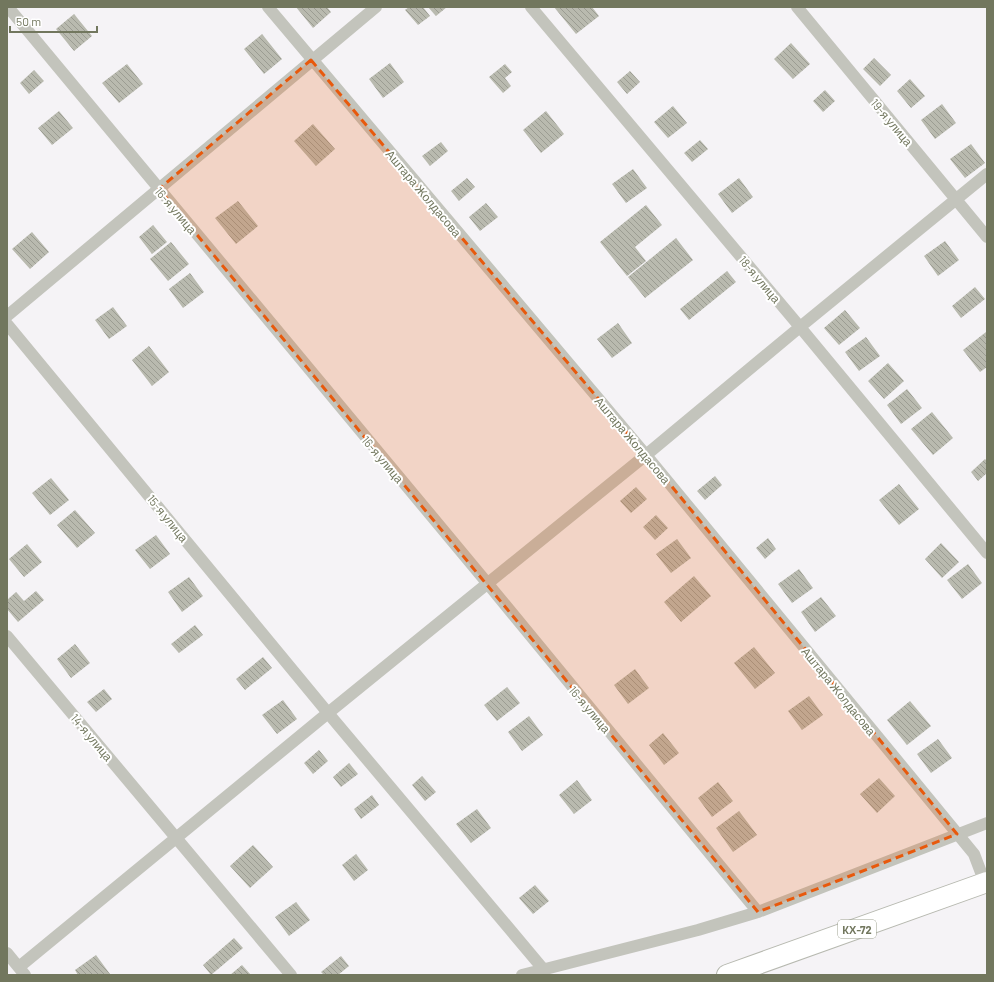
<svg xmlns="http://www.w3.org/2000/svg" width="994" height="982" font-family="Barlow,sans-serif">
	<defs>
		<pattern id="building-back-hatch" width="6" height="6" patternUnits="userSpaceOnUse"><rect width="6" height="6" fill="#b9baaf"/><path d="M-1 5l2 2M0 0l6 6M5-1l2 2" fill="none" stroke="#9b9c92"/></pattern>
	</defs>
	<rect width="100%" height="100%" fill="#f5f3f6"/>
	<path fill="url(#building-back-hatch)" d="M 296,7 L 327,7 L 331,12 L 313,28 Z
		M 409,7 L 423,7 L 430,16 L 418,25 L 405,10 Z
		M 428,7 L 447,7 L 436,16 Z
		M 554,7 L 592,7 L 599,16 L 576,34 Z
		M 74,14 L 92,36 L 74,51 L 56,29 Z
		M 262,34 L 282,59 L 264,74 L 244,49 Z
		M 791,43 L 810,64 L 793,79 L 774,59 Z
		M 874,58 L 891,75 L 880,86 L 863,69 Z
		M 390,63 L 404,82 L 383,98 L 369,79 Z
		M 127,64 L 143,84 L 119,103 L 102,83 Z
		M 505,64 L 512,72 L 505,78 L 511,86 L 503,93 L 489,77 Z
		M 34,70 L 44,81 L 29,94 L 20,83 Z
		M 630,71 L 640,82 L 627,94 L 617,82 Z
		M 910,79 L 925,96 L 911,108 L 897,91 Z
		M 825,90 L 835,101 L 823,112 L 813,101 Z
		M 942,104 L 956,123 L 935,139 L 921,120 Z
		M 673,106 L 687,123 L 668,138 L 654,122 Z
		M 59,111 L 73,128 L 52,145 L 38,128 Z
		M 546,111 L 564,134 L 541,153 L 523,130 Z
		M 313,124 L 335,149 L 316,166 L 294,141 Z
		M 700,140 L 708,149 L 692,162 L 684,153 Z
		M 441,142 L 448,151 L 430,166 L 422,156 Z
		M 971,144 L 985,163 L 965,178 L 950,159 Z
		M 633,169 L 647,188 L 626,203 L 612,184 Z
		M 467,178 L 475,187 L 459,201 L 451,191 Z
		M 739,178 L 753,197 L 732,213 L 718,194 Z
		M 238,201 L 258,226 L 236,244 L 215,218 Z
		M 486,203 L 498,217 L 480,231 L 469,217 Z
		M 646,205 L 662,225 L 635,247 L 646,261 L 627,276 L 600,242 Z
		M 153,225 L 167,242 L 152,254 L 139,237 Z
		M 32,232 L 49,252 L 30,269 L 12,249 Z
		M 676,238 L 693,260 L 645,298 L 628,277 Z
		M 945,241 L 959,260 L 938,276 L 924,256 Z
		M 171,242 L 189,264 L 168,281 L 150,259 Z
		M 727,271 L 736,282 L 689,320 L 680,309 Z
		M 190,273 L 204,292 L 183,308 L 169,289 Z
		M 975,287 L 985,299 L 961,318 L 952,306 Z
		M 113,307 L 127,326 L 109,339 L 95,320 Z
		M 845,310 L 860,328 L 839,345 L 824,328 Z
		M 618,323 L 632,343 L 612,358 L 597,339 Z
		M 986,332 L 987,333 L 987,367 L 980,372 L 963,350 Z
		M 866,337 L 880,356 L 859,371 L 845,352 Z
		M 149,346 L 169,372 L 152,386 L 132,360 Z
		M 888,363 L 904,381 L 884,399 L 868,381 Z
		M 907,389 L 922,408 L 901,424 L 887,405 Z
		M 932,412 L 953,438 L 933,455 L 911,429 Z
		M 985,459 L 987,461 L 987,473 L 978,481 L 971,472 Z
		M 715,476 L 722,485 L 705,500 L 697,491 Z
		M 51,478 L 69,500 L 50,515 L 32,493 Z
		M 899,484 L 919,509 L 899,525 L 879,500 Z
		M 636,487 L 647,499 L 631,513 L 620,501 Z
		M 75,510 L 95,533 L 77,548 L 57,525 Z
		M 656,515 L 668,528 L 655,540 L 643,527 Z
		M 156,535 L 170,554 L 150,569 L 135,550 Z
		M 768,538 L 776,549 L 765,559 L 756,548 Z
		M 677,539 L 691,558 L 671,573 L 656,554 Z
		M 941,543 L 959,562 L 942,578 L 925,559 Z
		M 27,544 L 42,562 L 24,577 L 9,559 Z
		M 968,564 L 982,583 L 962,599 L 947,580 Z
		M 799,569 L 813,588 L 792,603 L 778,584 Z
		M 694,576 L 711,596 L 681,622 L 664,602 Z
		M 189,577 L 203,596 L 182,612 L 168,592 Z
		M 36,591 L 44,600 L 18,622 L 7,609 L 7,600 L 16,592 L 24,601 Z
		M 821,597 L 836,616 L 815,632 L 801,612 Z
		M 195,625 L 203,635 L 179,653 L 171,644 Z
		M 75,644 L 90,663 L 71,678 L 57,659 Z
		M 754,647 L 775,673 L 755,689 L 734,663 Z
		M 263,657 L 272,668 L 245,690 L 236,679 Z
		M 635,669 L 649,688 L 628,704 L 614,685 Z
		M 507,687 L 520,703 L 497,721 L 484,705 Z
		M 104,689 L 112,699 L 96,712 L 87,702 Z
		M 809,696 L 823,715 L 802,730 L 788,711 Z
		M 283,700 L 297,719 L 277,734 L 262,715 Z
		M 910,701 L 931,726 L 907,745 L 887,720 Z
		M 529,716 L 543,735 L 522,751 L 508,732 Z
		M 663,733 L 679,753 L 664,765 L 649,745 Z
		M 938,739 L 952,758 L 931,773 L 917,754 Z
		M 319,750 L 328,761 L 313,774 L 304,763 Z
		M 349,763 L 358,774 L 341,787 L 333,777 Z
		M 422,776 L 436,792 L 425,801 L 412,785 Z
		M 879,778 L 895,796 L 877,813 L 860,794 Z
		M 577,780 L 592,800 L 574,814 L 559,795 Z
		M 718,782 L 733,801 L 712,817 L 698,798 Z
		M 372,795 L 379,805 L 361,819 L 354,809 Z
		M 477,809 L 491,828 L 471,843 L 456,824 Z
		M 739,811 L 757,835 L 733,852 L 716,828 Z
		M 253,845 L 273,867 L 250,888 L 230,866 Z
		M 356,854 L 368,870 L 354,881 L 342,865 Z
		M 535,885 L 549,901 L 533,914 L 519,898 Z
		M 296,902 L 310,920 L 289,936 L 275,917 Z
		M 234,938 L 243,948 L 211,975 L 203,965 Z
		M 96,955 L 110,974 L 78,975 L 75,970 Z
		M 341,956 L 349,966 L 338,975 L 324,975 L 321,972 Z
		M 242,965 L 251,975 L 230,975 Z"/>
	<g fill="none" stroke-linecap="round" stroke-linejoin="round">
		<g stroke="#b7b9b0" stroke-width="22">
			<path id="primary" d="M 727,975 L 987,882"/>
		</g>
		<path stroke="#c3c4bc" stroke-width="12" d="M 8,7 L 488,584 L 758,912
			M 268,7 L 646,455 L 974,854 L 985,883
			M 531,7 L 800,327 L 987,553
			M 797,7 L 987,237
			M 7,316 L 376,7
			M 7,324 L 328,713 L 544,970
			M 7,636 L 291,975
			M 7,953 L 25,975
			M 19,967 L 328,713 L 646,455 L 800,327 L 987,174
			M 522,975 L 698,930 L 758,912 L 987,823"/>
		<use href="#primary" stroke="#fff" stroke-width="20"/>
	</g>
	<path fill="#e8590c" fill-opacity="0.2" stroke="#e8590c" stroke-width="3" stroke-dasharray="8 5" stroke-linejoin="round" d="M 311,60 L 646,455 L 957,834 L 758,912 L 159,189 Z"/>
	<g text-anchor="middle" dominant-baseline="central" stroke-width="4" stroke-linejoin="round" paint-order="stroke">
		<rect fill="#fff" stroke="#9ca08e" stroke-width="1" x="838" y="920" width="38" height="18" rx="3"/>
		<g font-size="11" font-weight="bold" fill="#72775e">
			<text x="857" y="929">КХ-72</text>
		</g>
		<g font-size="12" fill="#72775e" stroke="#fff">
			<text transform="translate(892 122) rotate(50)">19-я улица</text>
			<text transform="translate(424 193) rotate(50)">Аштара Жолдасова</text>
			<text transform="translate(176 210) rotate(50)">16-я улица</text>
			<text transform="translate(760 279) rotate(50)">18-я улица</text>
			<text transform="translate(633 440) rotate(50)">Аштара Жолдасова</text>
			<text transform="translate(383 459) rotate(50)">16-я улица</text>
			<text transform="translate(168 518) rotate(51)">15-я улица</text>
			<text transform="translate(839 691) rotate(51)">Аштара Жолдасова</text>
			<text transform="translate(590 709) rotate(50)">16-я улица</text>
			<text transform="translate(92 737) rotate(50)">14-я улица</text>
		</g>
	</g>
	<rect width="994" height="982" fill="none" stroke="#72775e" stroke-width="16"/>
	<path d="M10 26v6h87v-6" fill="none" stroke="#72775e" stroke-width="2"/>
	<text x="16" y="26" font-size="12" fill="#72775e" stroke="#ffffff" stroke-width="3" paint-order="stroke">50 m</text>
</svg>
